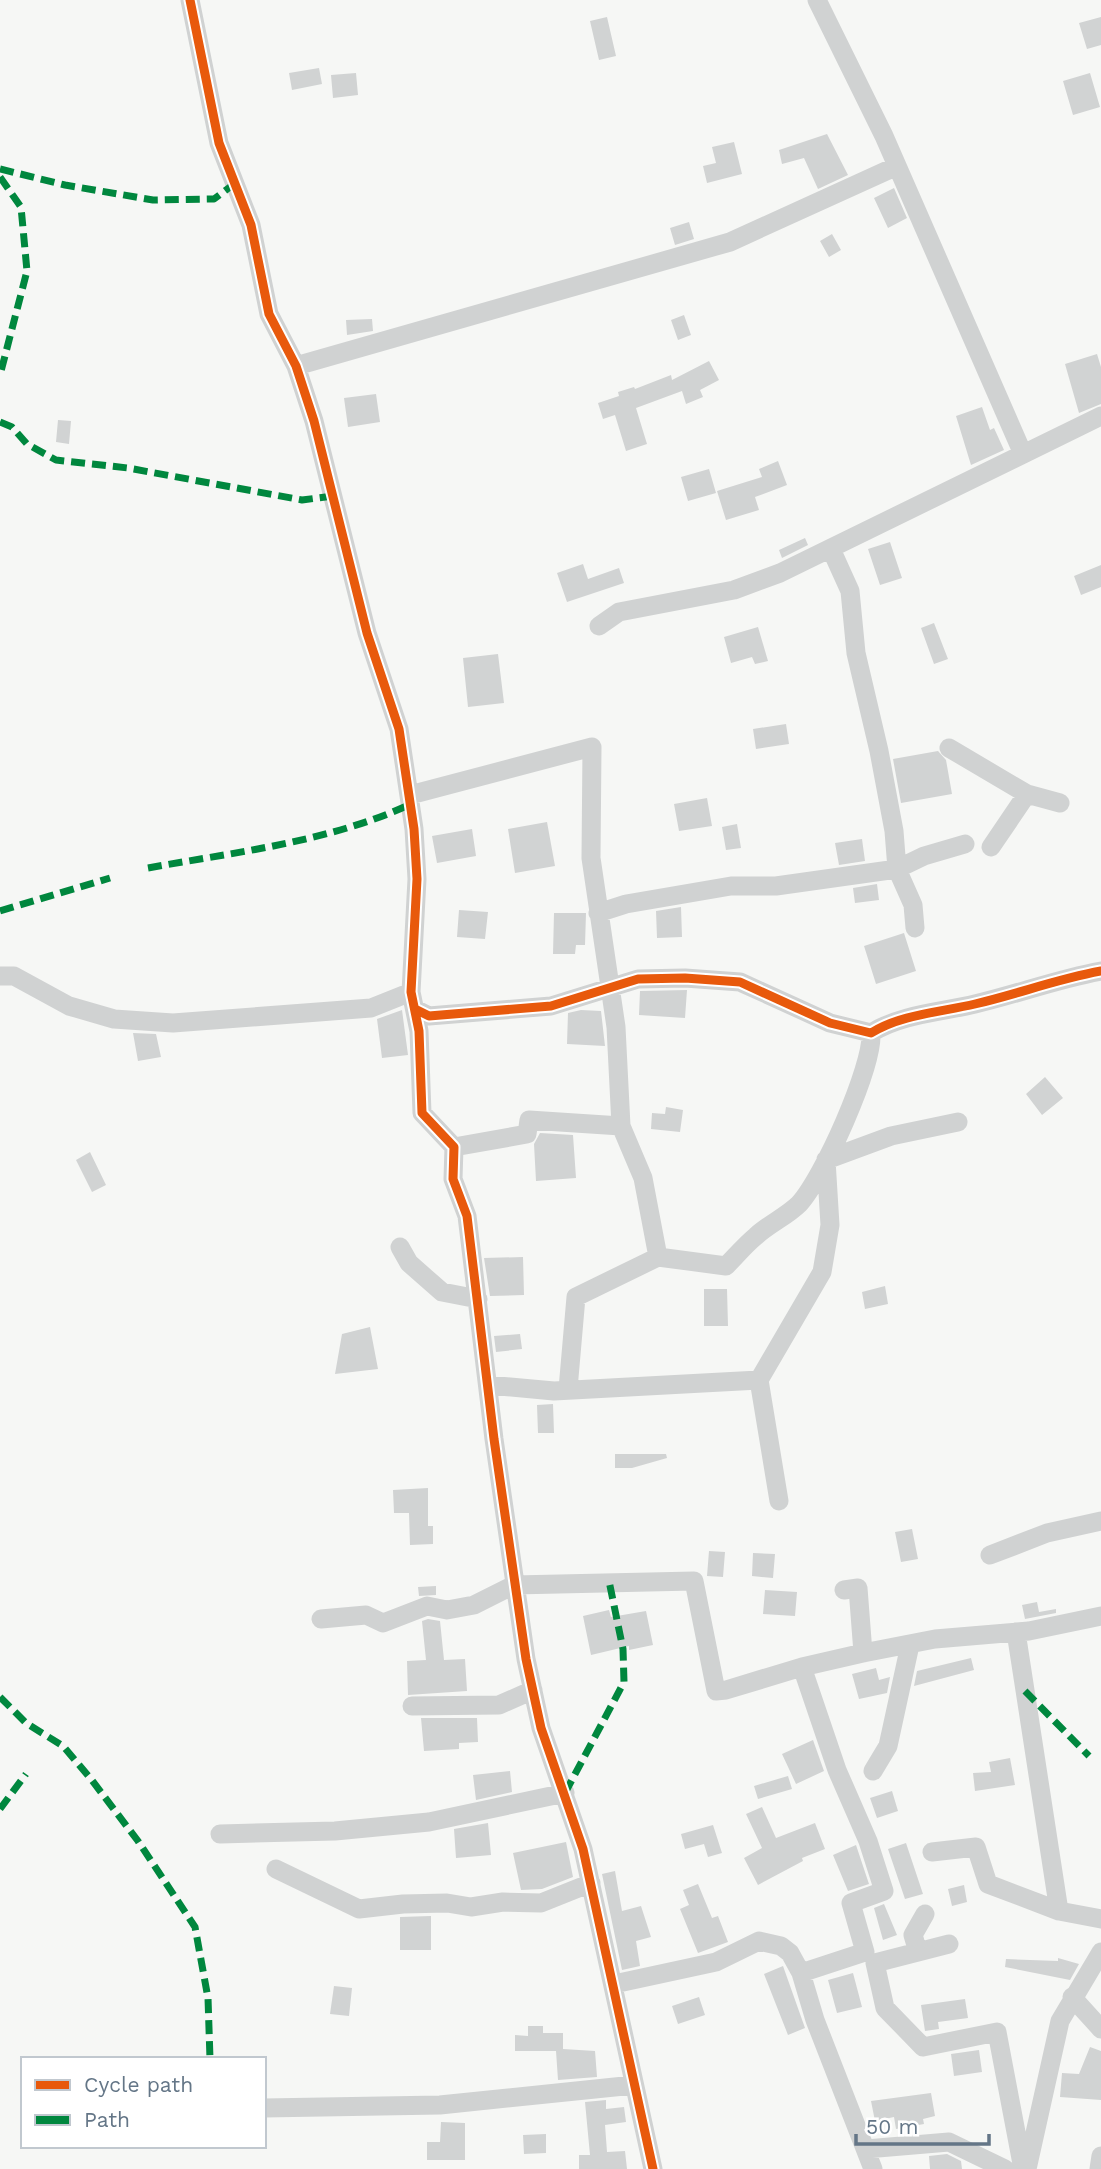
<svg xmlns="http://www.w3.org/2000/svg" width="1101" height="2169" font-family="'Work Sans',sans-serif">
	<rect width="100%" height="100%" fill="#f6f7f5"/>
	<path fill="#d1d3d3" d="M 607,17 L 616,56 L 599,60 L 590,21 Z
		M 1101,17 L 1101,45 L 1087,49 L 1079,23 Z
		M 319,68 L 322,84 L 292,90 L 289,73 Z
		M 356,73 L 358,95 L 333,98 L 331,75 Z
		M 1090,73 L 1100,107 L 1073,115 L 1063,81 Z
		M 827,134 L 848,175 L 818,189 L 804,158 L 782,164 L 779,150 Z
		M 734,142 L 742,174 L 707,183 L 703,166 L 716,163 L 712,147 Z
		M 894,188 L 907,218 L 888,228 L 874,198 Z
		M 689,222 L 694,239 L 675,245 L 670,228 Z
		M 832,234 L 841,250 L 829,257 L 820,241 Z
		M 684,315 L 691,335 L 678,340 L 671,320 Z
		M 372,319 L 373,331 L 347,335 L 346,320 Z
		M 1097,354 L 1101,367 L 1101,404 L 1079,413 L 1065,364 Z
		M 709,361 L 719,380 L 700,390 L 703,397 L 686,404 L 682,391 L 636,408 L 647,444 L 626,451 L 615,415 L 603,419 L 598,403 L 619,396 L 618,392 L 634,387 L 635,389 L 671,375 L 672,380 Z
		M 376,394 L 380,422 L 348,427 L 344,398 Z
		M 982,407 L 990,430 L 994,428 L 1004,450 L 971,465 L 956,416 Z
		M 58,420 L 71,421 L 69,444 L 56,442 Z
		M 778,461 L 787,485 L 755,497 L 759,510 L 726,520 L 717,491 L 762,477 L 759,469 Z
		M 709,469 L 716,493 L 688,501 L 681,477 Z
		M 805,538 L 808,545 L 782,558 L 779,550 Z
		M 890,542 L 902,578 L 880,585 L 868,549 Z
		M 583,564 L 588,579 L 619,568 L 624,583 L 567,602 L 557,573 Z
		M 1101,565 L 1101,587 L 1081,595 L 1074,576 Z
		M 934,623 L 948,659 L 934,664 L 921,628 Z
		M 758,627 L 768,661 L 755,664 L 752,657 L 731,663 L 724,637 Z
		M 498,654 L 504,703 L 468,707 L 463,658 Z
		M 786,724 L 789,744 L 756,749 L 753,729 Z
		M 938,751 L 946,760 L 952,794 L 901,803 L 893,759 Z
		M 707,798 L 712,826 L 679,831 L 674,804 Z
		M 547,822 L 555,866 L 515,873 L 508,829 Z
		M 737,824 L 741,848 L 726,850 L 722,827 Z
		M 472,829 L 476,856 L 437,863 L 432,836 Z
		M 862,839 L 865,861 L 839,865 L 835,843 Z
		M 877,884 L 879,900 L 855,903 L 853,888 Z
		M 681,907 L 682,937 L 657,938 L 656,911 Z
		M 459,910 L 488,912 L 485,939 L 457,937 Z
		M 554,913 L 586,913 L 585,945 L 576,945 L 575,954 L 553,954 Z
		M 904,933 L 916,971 L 876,984 L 864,946 Z
		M 687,990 L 685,1018 L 639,1015 L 640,991 Z
		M 402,1010 L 408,1055 L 382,1058 L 377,1019 Z
		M 581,1010 L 601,1011 L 605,1046 L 567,1044 L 568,1013 Z
		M 133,1033 L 156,1034 L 161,1057 L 138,1061 Z
		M 1045,1077 L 1063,1098 L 1042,1115 L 1026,1094 Z
		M 666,1107 L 683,1110 L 680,1132 L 651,1129 L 652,1113 L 665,1114 Z
		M 540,1133 L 573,1135 L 576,1178 L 536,1181 L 534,1144 Z
		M 90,1152 L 106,1185 L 92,1192 L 76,1160 Z
		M 523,1257 L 524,1295 L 490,1296 L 484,1258 Z
		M 885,1286 L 888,1304 L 865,1309 L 862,1292 Z
		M 704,1289 L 727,1289 L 728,1326 L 704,1326 Z
		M 370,1327 L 378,1369 L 335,1374 L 342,1334 Z
		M 520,1334 L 522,1349 L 496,1352 L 494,1336 Z
		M 553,1404 L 554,1433 L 538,1433 L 537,1405 Z
		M 615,1454 L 666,1454 L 667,1458 L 632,1468 L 615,1468 Z
		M 428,1488 L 428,1526 L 433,1526 L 433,1544 L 410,1545 L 409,1513 L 394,1513 L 393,1490 Z
		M 912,1529 L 918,1559 L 901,1562 L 895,1532 Z
		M 709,1551 L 725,1552 L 723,1577 L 707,1576 Z
		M 753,1553 L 775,1554 L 773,1578 L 752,1576 Z
		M 436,1586 L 436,1595 L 419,1596 L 418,1587 Z
		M 765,1590 L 797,1592 L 795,1616 L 763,1614 Z
		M 1037,1602 L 1039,1612 L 1056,1609 L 1056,1613 L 1025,1619 L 1022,1605 Z
		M 609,1610 L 611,1617 L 646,1611 L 653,1645 L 629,1650 L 629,1646 L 591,1655 L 583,1616 Z
		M 428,1619 L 440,1621 L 444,1660 L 465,1659 L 467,1691 L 408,1695 L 407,1661 L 426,1660 L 422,1621 Z
		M 971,1658 L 974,1670 L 914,1686 L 917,1671 Z
		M 876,1668 L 879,1680 L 890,1677 L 887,1693 L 859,1699 L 852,1674 Z
		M 421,1718 L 477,1718 L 478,1742 L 459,1743 L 459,1749 L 424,1751 Z
		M 813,1740 L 824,1771 L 796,1784 L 782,1754 Z
		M 1010,1758 L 1015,1785 L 975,1791 L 973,1773 L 991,1772 L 989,1762 Z
		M 510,1771 L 512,1792 L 476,1800 L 473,1775 Z
		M 788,1776 L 792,1789 L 758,1799 L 754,1786 Z
		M 892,1791 L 898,1811 L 877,1818 L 870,1798 Z
		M 762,1807 L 776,1838 L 815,1823 L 825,1849 L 802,1858 L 803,1861 L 758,1885 L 744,1858 L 762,1848 L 746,1814 Z
		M 488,1823 L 491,1855 L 456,1858 L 454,1829 Z
		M 713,1825 L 722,1853 L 708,1857 L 704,1844 L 685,1849 L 681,1834 Z
		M 566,1842 L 573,1877 L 542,1889 L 521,1890 L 513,1853 Z
		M 906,1843 L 923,1894 L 905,1899 L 888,1849 Z
		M 856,1845 L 869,1884 L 848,1891 L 833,1855 Z
		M 615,1871 L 622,1911 L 641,1906 L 651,1937 L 636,1941 L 640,1966 L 622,1970 L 602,1874 Z
		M 698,1884 L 712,1918 L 718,1916 L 728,1942 L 698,1953 L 680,1909 L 689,1905 L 683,1890 Z
		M 964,1885 L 967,1902 L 952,1906 L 948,1889 Z
		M 884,1904 L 897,1935 L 883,1940 L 874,1908 Z
		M 431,1916 L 431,1950 L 400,1950 L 400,1917 Z
		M 1058,1958 L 1079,1964 L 1070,1980 L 1005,1967 L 1006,1959 L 1058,1961 Z
		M 783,1966 L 805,2028 L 788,2035 L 764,1974 Z
		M 853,1973 L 862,2007 L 837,2013 L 828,1980 Z
		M 334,1986 L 352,1988 L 349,2016 L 330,2014 Z
		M 699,1997 L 705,2015 L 678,2024 L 672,2006 Z
		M 965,1999 L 968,2018 L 938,2022 L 939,2029 L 925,2031 L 921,2005 Z
		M 528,2026 L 543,2026 L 543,2033 L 563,2033 L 563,2049 L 595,2051 L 597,2077 L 558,2080 L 556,2051 L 515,2051 L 515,2035 L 528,2036 Z
		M 1090,2047 L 1101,2051 L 1101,2100 L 1060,2097 L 1062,2073 L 1079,2074 Z
		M 979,2050 L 982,2072 L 954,2076 L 951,2054 Z
		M 931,2093 L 935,2116 L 923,2119 L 924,2124 L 896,2129 L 894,2117 L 875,2121 L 871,2101 Z
		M 606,2100 L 606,2109 L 624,2107 L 626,2122 L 605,2125 L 607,2152 L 625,2151 L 627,2169 L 579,2169 L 579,2155 L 590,2155 L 585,2102 Z
		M 441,2122 L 465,2123 L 465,2160 L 427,2160 L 427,2142 L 440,2142 Z
		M 546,2134 L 546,2153 L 524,2154 L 523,2135 Z
		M 947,2154 L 961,2161 L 962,2169 L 930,2169 L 929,2156 Z"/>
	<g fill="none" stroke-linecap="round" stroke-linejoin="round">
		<path stroke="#d0d2d2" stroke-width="19" d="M 190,0 L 219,143 L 251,225 L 269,314 L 296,366 L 314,421 L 367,633 L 399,729 L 414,829 L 417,879 L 411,992 L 419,1031 L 422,1113 L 454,1147 L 453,1179 L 467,1216 L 494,1439 L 526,1659 L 541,1728 L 583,1849 L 653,2169
			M 817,0 L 884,136 L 1023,454
			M 296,366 L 730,242 L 897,166
			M 831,549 L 850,591 L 856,653 L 879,751 L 894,831 L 897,869 L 913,905 L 915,928
			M 599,626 L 619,612 L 734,590 L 780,573 L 1101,416
			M 949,748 L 1027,794 L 1060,803
			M 410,795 L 592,747 L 591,858 L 616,1027 L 621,1126
			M 991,847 L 1027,794
			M 598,913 L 626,904 L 731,886 L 776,886 L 897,869 L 924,856 L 965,844
			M 0,976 L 14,976 L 69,1006 L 114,1019 L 173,1023 L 371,1008 L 411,992
			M 415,1009 L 429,1016 L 551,1006 L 638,979 L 685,978 L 740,982 L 830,1023 L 871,1033 C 901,1014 942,1012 975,1004 C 1018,994 1057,979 1101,971
			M 454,1147 L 527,1134 L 529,1120 L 621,1126 L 643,1178 L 658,1257 L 576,1297 L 568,1389
			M 400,1247 L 409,1263 L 442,1292 L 478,1299
			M 658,1257 L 726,1266 C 736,1256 745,1245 756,1236 C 769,1224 787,1216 799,1204 C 823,1178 873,1067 871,1033
			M 759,1380 L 822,1272 L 830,1225 L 826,1160 L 891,1136 L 958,1122
			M 488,1385 L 554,1391 L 759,1380 L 779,1501
			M 990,1555 L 1047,1533 L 1101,1521
			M 844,1590 L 858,1588 L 863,1653
			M 321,1619 L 366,1615 L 383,1623 L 427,1606 L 447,1610 L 474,1605 L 514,1585 L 694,1581 L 716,1691 L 726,1690 L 802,1667 L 863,1653 L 935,1639 L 1029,1631 L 1101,1616
			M 1016,1632 L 1059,1911
			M 412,1706 L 499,1705 L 533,1690
			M 873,1771 L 888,1746 L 910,1645
			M 220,1834 L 335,1831 L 429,1822 L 565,1793
			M 932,1852 L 976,1847 L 988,1884 L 1059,1911 L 1101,1919
			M 276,1869 L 359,1909 L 403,1904 L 447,1903 L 471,1907 L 503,1902 L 541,1903 L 591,1883
			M 949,1944 L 875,1963 L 885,2008 L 923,2047 L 997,2032 L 1023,2169
			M 918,1952 L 913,1935 L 925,1914
			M 801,1973 L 865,1952 L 851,1903 L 884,1891 L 868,1841 L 837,1770 L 802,1667
			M 614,1984 L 716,1962 L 759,1941 L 781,1946 L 790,1953 L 801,1973 L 815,2020 L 873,2169
			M 1072,1997 L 1101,2029
			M 264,2108 L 440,2105 L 634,2085
			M 866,2149 L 949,2142 L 1005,2169
			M 1027,2169 L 1060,2021 L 1101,1952
			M 1099,2169 L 1101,2156"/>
		<path stroke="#00873e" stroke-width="7" stroke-dasharray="14 7" stroke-linecap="butt" d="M 0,169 L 65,185 L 153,200 L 214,199 L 234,184
			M 0,177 L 21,207 L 27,271 L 0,375
			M 0,422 L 12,427 L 27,444 L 56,460 L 128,468 L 302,500 L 333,496
			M 148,868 C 236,852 329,842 411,804
			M 0,911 L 110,878
			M 1025,1691 L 1089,1756
			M 0,1697 L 26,1723 L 63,1746 L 91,1779 L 138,1841 L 195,1927 L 208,1998 L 210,2059
			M 565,1793 L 624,1682 L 623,1649 L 609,1581
			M 0,1809 L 26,1774"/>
		<g stroke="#fff" stroke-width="13">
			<path id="cycleway" d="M 190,0 L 219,143 L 251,225 L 269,314 L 296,366 L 314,421 L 367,633 L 399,729 L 414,829 L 417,879 L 411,992 L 419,1031 L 422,1113 L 454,1147 L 453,1179 L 467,1216 L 494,1439 L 526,1659 L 541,1728 L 583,1849 L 653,2169
				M 415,1009 L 429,1016 L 551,1006 L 638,979 L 685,978 L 740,982 L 830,1023 L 871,1033 C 901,1014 942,1012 975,1004 C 1018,994 1057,979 1101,971"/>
		</g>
		<use href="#cycleway" stroke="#e8590c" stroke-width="9"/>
	</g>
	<rect x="21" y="2057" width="245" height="91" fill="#ffffff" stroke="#c1c8cf" stroke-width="2"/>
	<rect x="35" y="2080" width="35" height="10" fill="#e8590c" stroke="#c1c8cf" stroke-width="2"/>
	<text x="84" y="2092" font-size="21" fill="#647687">Cycle path</text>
	<rect x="35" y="2115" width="35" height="10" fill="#00873e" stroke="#c1c8cf" stroke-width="2"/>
	<text x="84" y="2127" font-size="21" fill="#647687">Path</text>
	<path d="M856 2134v10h133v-10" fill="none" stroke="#647687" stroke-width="3.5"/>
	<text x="866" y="2134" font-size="21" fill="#647687" stroke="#ffffff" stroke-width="5" paint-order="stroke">50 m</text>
</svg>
